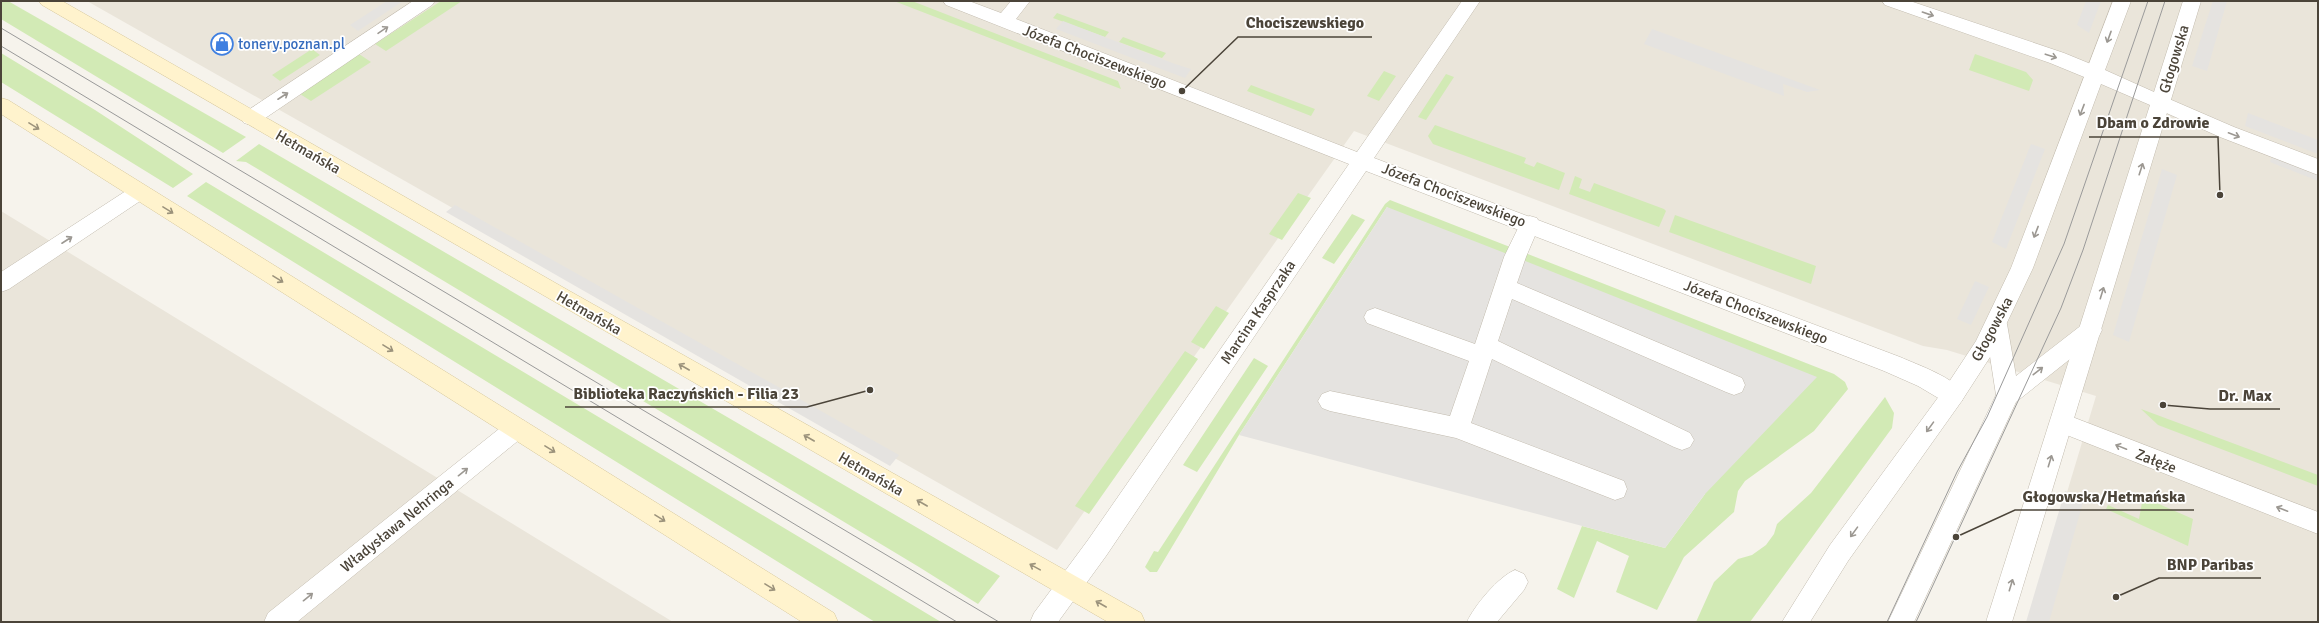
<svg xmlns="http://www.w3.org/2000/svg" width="2319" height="623" font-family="Signika,sans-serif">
	<rect width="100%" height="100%" fill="#f6f3ec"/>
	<path fill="#eae5da" d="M 87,1 L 2318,1 L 2318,622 L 2028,622 L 2096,396 L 1947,350 L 1923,346 L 1354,131 L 1057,550 Z
		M 1,211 L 673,622 L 1,622 Z"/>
	<path fill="#d2eab5" d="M 1,1 L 8,1 L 246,137 L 223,153 L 1,19 Z
		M 441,1 L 462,1 L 386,51 L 375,44 Z
		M 894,1 L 912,1 L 1118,81 L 1121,89 Z
		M 1057,13 L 1109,32 L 1105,37 L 1053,18 Z
		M 1123,37 L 1166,53 L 1162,58 L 1119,42 Z
		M 312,49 L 320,55 L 280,81 L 272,75 Z
		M 1,53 L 95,110 L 193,174 L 173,188 L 1,82 Z
		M 359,54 L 371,62 L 311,101 L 300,94 Z
		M 1975,54 L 2026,72 L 2033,80 L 2029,91 L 1969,70 Z
		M 1384,71 L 1396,76 L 1379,101 L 1367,96 Z
		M 1446,74 L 1454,77 L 1426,120 L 1418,117 Z
		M 1251,85 L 1315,109 L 1311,116 L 1247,91 Z
		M 1435,125 L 1526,158 L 1524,163 L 1534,167 L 1537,162 L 1565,173 L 1559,190 L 1433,144 L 1428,136 Z
		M 259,144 L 1000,576 L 978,604 L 919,567 L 246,162 L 236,161 Z
		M 1575,176 L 1582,179 L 1579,188 L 1590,192 L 1594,183 L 1664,209 L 1666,211 L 1659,227 L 1569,194 Z
		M 206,182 L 941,622 L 875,622 L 187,196 Z
		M 1298,193 L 1311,198 L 1282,240 L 1269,234 Z
		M 1390,200 L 1834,374 L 1845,382 L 1848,389 L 1814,431 L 1745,481 L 1738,491 L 1734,512 L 1684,557 L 1657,610 L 1616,592 L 1629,556 L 1597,541 L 1574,598 L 1557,589 L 1582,526 L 1665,548 L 1705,494 L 1387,207 L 1239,435 L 1157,572 L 1150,572 L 1145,567 L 1154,551 L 1158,552 L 1385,204 Z
		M 1352,214 L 1365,220 L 1334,264 L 1322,258 Z
		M 1675,215 L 1816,266 L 1811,284 L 1669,232 Z
		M 1216,306 L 1229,313 L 1204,349 L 1191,342 Z
		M 1185,351 L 1198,359 L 1089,514 L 1075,506 Z
		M 1254,358 L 1268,366 L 1197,472 L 1183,465 Z
		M 1885,397 L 1894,413 L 1892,428 L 1750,622 L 1696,622 L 1714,582 L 1738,559 L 1752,555 L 1766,545 L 1774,534 L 1777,524 L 1811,493 Z
		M 2141,409 L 2318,475 L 2318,486 L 2158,425 Z
		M 2143,497 L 2193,519 L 2188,546 L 2106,509 L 2108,505 L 2139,519 Z"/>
	<path fill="#e5e3e0" d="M 387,1 L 403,1 L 358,31 L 350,25 Z
		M 2086,1 L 2101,1 L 2089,33 L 2077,25 Z
		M 2213,1 L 2227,1 L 2207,71 L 2192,66 Z
		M 1063,21 L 1175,64 L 1191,69 L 1185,78 L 1056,29 Z
		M 1652,29 L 1820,90 L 1807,92 L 1783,84 L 1784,96 L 1644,44 Z
		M 2248,113 L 2318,140 L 2318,154 L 2245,126 Z
		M 2031,144 L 2045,149 L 2006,249 L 1992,242 Z
		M 2272,156 L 2318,174 L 2318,181 L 2270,162 Z
		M 2162,169 L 2177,175 L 2129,342 L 2113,335 Z
		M 455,205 L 899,455 L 890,466 L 446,212 Z
		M 1387,207 L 1515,257 L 1817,377 L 1705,494 L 1665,548 L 1239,435 Z
		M 1975,281 L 1989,287 L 1971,325 L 1957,319 Z
		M 2065,491 L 2084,499 L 2049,622 L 2026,622 Z"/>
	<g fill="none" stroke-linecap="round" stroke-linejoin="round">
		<g stroke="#c2bbae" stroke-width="1">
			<path id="service" d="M 1530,216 L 1537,218 L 1540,224 L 1526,257 L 1517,283 L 1742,378 L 1745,385 L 1742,392 L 1734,395 L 1726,392 L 1512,299 L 1498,341 L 1690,433 L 1694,440 L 1690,447 L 1682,450 L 1674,447 L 1492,359 L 1471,423 L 1624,481 L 1627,489 L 1624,497 L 1615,500 L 1456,438 L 1330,411 L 1322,408 L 1318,401 L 1322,394 L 1330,391 L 1450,416 L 1469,361 L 1367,323 L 1364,317 L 1367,311 L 1375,308 L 1475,344 L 1504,257 L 1523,218 Z
				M 1996,315 L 2004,318 L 2007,324 L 2016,376 L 2083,324 L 2091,321 L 2099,324 L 2102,330 L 2099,336 L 2016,402 L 1914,622 L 1888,622 L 1996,395 L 1985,324 L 1988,318 Z
				M 1515,570 L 1524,574 L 1528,582 L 1524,590 L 1497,622 L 1467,622 C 1474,606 1499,576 1515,570 Z"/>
		</g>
		<g stroke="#c2bbae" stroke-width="1">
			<path id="minor" d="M 413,1 L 435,1 L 432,5 L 258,123 L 251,125 L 244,123 L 241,118 L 244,113 Z
				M 943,1 L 969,1 L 1001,13 L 1011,1 L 1030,1 L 1016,19 L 1357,152 L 1462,1 L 1480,1 L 1374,158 L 1900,357 C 1918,365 1956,378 1965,395 L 1961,402 L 1953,405 L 1945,402 L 1918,386 L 1884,371 L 1366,171 L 1106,556 L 1058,622 L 1030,622 L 1034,613 L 1088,540 L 1349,164 L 946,5 Z
				M 1882,1 L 1910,1 L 2064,53 L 2103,69 L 2106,74 L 2103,79 L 2096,81 L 2089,79 L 2050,63 L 1885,5 Z
				M 2160,95 L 2234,127 L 2318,159 L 2318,175 L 2220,137 L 2153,107 L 2150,102 L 2153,97 Z
				M 139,184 L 146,187 L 149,192 L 146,197 L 9,289 L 1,292 L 1,272 L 132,187 Z
				M 2062,413 L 2318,512 L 2318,534 L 2054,430 L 2050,423 L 2054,416 Z
				M 517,418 L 525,421 L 529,428 L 525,435 L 297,622 L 264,622 L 268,613 L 509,421 Z"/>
		</g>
		<g stroke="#c2bbae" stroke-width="1">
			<path id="tertiary" d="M 2113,1 L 2131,1 L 2105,70 L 2154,92 L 2183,1 L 2201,1 L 2012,622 L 1986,622 L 2150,105 L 2101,84 L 2033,268 L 1992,354 L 1961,402 L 1848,561 L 1810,622 L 1782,622 L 1830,545 L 1945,388 L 1976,341 L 2011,268 Z"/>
		</g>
		<g stroke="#d6c79b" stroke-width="1">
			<path id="secondary" d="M 39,1 L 62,1 L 566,289 L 1141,613 L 1145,622 L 1108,622 L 42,5 Z
				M 1,98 L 8,100 L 834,613 L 838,622 L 802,622 L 1,114 Z"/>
		</g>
		<use href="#service" fill="#fff" fill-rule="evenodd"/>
		<use href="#minor" fill="#fff" fill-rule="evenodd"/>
		<use href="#tertiary" fill="#fff" fill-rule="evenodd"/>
		<use href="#secondary" fill="#fff3cd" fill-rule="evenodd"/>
		<path stroke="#9a9a9a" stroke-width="1" d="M 1,28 L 999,622
			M 1,46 L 957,622
			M 1887,622 L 1957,472 L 1987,417 L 2064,244 L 2148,1
			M 1916,622 L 2061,308 L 2083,250 L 2165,1"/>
	</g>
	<defs><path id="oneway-shaft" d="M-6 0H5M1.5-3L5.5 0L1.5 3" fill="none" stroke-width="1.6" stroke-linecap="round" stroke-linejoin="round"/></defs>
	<g stroke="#9c9892">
		<use href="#oneway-shaft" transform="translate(1928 14) rotate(19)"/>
		<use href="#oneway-shaft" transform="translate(383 30) rotate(-34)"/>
		<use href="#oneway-shaft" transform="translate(2109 37) rotate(110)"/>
		<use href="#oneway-shaft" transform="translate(2051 56) rotate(18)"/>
		<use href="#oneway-shaft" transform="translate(283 96) rotate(-33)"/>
		<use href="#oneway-shaft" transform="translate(2082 110) rotate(111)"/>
		<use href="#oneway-shaft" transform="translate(2234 135) rotate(21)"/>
		<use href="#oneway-shaft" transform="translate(2141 169) rotate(-72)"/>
		<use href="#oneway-shaft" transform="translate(2036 232) rotate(111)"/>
		<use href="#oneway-shaft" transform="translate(67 240) rotate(-33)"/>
		<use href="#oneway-shaft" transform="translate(2102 293) rotate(-73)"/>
		<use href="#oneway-shaft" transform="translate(2038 371) rotate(-38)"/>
		<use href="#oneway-shaft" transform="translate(1930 427) rotate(126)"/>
		<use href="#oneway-shaft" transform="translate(2121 447) rotate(-158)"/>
		<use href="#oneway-shaft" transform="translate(2050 461) rotate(-73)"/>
		<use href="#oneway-shaft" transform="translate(463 472) rotate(-39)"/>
		<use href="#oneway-shaft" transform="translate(2282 509) rotate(-159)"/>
		<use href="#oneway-shaft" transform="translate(1854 532) rotate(126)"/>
		<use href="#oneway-shaft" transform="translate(2011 585) rotate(-73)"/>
		<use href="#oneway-shaft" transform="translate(308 597) rotate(-39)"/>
	</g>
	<g stroke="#9c937c">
		<use href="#oneway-shaft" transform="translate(34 126) rotate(32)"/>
		<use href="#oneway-shaft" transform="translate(168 210) rotate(32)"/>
		<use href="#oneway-shaft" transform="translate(278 279) rotate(32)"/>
		<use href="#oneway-shaft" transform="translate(388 348) rotate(32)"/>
		<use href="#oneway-shaft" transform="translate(684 367) rotate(-150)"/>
		<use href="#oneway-shaft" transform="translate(809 438) rotate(-150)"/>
		<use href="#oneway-shaft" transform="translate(550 449) rotate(32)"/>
		<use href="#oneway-shaft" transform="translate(922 503) rotate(-150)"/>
		<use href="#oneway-shaft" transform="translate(660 518) rotate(32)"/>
		<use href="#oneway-shaft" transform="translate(1035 567) rotate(-151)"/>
		<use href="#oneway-shaft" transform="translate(770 587) rotate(32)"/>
		<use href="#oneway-shaft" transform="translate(1101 604) rotate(-150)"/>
	</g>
	<defs>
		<g id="shop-ring" transform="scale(1.15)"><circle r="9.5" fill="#fff" stroke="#3f7fe0" stroke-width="1.5"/><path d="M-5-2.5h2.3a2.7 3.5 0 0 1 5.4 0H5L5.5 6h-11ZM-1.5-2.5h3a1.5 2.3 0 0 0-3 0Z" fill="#3f7fe0"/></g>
	</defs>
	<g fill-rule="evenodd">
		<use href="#shop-ring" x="222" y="44"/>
	</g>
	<g text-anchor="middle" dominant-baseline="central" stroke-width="3.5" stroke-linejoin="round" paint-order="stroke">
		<g font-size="15" fill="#366cbe" stroke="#fff" text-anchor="start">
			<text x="238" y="44">tonery.poznan.pl</text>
		</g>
		<g font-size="15" fill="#4b4439" stroke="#fff">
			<text transform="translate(1095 57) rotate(21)">Józefa Chociszewskiego</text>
			<text transform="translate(2174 59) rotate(-73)">Głogowska</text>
			<text transform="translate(308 152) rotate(30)">Hetmańska</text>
			<text transform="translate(1454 195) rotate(21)">Józefa Chociszewskiego</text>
			<text transform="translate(1258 312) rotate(-56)">Marcina Kasprzaka</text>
			<text transform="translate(1756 312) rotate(21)">Józefa Chociszewskiego</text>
			<text transform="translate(589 313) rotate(30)">Hetmańska</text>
			<text transform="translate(1992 329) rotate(-62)">Głogowska</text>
			<text transform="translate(2156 461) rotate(21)">Załęże</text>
			<text transform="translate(871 474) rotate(30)">Hetmańska</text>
			<text transform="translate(397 525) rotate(-39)">Władysława Nehringa</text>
		</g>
	</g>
	<path fill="none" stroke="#4b4439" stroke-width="1.5" d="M1182 91L1238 37H1372M2220 195L2218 137H2089M870 390L807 407H565M2163 405L2210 409H2280M1956 537L2015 510H2194M2116 597L2159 578H2261"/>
	<g fill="#4b4439" stroke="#fff" stroke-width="1.5">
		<circle cx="1182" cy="91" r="4"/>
		<circle cx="2220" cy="195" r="4"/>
		<circle cx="870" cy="390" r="4"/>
		<circle cx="2163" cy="405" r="4"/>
		<circle cx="1956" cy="537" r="4"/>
		<circle cx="2116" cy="597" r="4"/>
	</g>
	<g font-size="16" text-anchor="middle" font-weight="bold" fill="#4b4439" stroke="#fff" stroke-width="3.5" stroke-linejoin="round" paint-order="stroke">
		<text x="1305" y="28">Chociszewskiego</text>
		<text x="2153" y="128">Dbam o Zdrowie</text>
		<text x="686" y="399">Biblioteka Raczyńskich - Filia 23</text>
		<text x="2245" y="401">Dr. Max</text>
		<text x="2104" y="502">Głogowska/Hetmańska</text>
		<text x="2210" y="570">BNP Paribas</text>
	</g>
	<rect width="2319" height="623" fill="none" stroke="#4b4439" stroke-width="4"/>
</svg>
